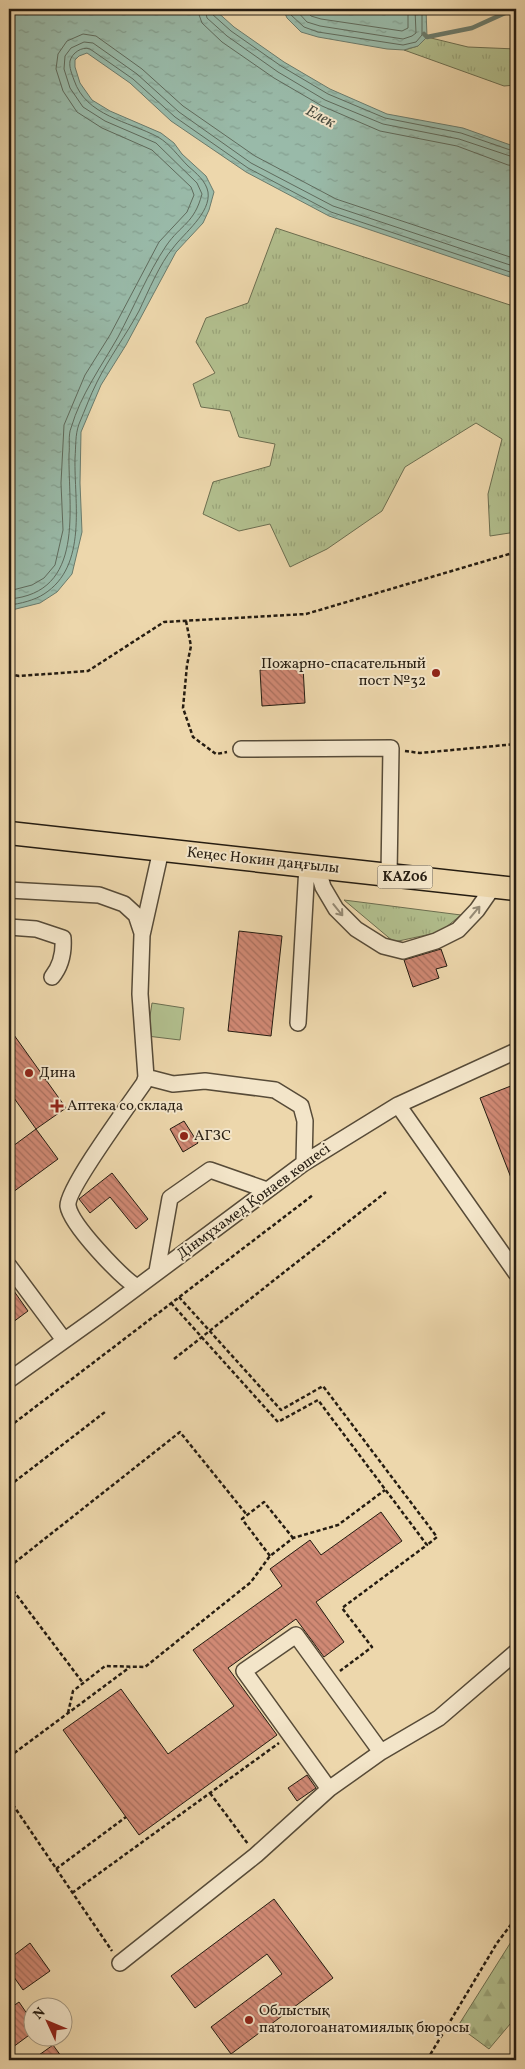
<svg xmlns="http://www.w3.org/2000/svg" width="525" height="2069" font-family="Vollkorn,serif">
	<defs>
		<pattern id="grass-tufts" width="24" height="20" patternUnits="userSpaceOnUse" patternTransform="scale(1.25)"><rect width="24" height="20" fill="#b2bf8e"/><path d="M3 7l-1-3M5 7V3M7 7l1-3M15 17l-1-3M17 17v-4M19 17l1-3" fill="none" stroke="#99a479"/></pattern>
		<pattern id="forest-firs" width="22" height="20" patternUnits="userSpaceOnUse" patternTransform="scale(1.25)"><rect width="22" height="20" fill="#b2bf8e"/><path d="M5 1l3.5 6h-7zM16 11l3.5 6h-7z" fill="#99a479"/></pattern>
		<pattern id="water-ripples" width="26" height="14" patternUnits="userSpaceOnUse" patternTransform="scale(1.25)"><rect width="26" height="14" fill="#99baa9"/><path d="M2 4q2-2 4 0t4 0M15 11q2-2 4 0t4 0" fill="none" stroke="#849f90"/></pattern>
		<pattern id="building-back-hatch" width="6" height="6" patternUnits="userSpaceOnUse" patternTransform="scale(1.25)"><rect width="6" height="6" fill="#d08974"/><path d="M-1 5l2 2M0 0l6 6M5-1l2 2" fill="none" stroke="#a96f5e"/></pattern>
	</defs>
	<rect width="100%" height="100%" fill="#edd7ac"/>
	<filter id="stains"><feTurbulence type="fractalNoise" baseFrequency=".004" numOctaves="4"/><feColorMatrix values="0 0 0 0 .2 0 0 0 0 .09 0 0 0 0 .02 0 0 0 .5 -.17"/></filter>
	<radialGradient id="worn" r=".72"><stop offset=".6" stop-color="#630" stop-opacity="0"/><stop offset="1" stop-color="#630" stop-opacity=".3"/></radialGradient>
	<path fill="url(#grass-tufts)" stroke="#6c6e50" d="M 427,37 L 468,47 L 516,49 L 516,85 L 504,86 L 404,50 L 418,46 Z
		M 276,228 L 516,307 L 516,532 L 490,536 L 488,494 L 502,439 L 476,423 L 405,467 L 382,511 L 327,549 L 290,567 L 270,524 L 239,531 L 203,514 L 213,482 L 270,466 L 275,444 L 239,437 L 230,411 L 201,407 L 193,384 L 215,373 L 196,342 L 206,318 L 248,303 Z
		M 344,900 L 461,915 L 440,932 L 394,942 Z"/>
	<path fill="url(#forest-firs)" stroke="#6c6e50" d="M 516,1934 L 516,2017 L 489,2049 L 458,2026 Z"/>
	<path fill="#b2bf8e" stroke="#6c6e50" d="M 152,1003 L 184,1008 L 180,1040 L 147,1036 Z"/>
	<path fill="url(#water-ripples)" stroke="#6b7b6c" d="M 9,9 L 214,9 L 234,27 L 284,62 L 330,89 L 387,114 L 463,128 L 516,147 L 516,279 L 329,216 L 246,172 L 171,121 L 130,83 L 87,53 L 79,56 L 75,60 L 75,67 L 80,83 L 92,100 L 110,111 L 161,133 L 174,143 L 182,154 L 206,176 L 214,192 L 209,210 L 203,223 L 176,252 L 126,345 L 101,385 L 81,432 L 80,483 L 82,532 L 72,574 L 57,592 L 40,603 L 12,610 L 9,610 Z
		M 283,9 L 426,9 L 427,37 L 418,46 L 404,50 L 387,49 L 318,37 L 301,32 L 287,18 Z"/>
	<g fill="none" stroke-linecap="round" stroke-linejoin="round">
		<path stroke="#5f6b5d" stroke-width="1" d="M 197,9 L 202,23 L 222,42 L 274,78 L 322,106 L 380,131 L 457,146 L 508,165 L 516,166
			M 205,9 L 207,18 L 227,36 L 278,72 L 325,100 L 383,124 L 459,139 L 516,158
			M 211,9 L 212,14 L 231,31 L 281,66 L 328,94 L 385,118 L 461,133 L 516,152
			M 288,9 L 291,15 L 304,27 L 318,32 L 403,45 L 416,42 L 422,35 L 422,9
			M 295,9 L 307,22 L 320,26 L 403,39 L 412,36 L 416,33 L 415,9
			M 305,9 L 311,16 L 321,19 L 402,31 L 408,28 L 408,9
			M 9,591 L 32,585 L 44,578 L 55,565 L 63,530 L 61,483 L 64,425 L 85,375 L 110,335 L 159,242 L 187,212 L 194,195 L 191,187 L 152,150 L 102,128 L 77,112 L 63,91 L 56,69 L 58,54 L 67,41 L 83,34 L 96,36 L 142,69 L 183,106 L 255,156 L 336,199 L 516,259
			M 9,599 C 86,593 68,508 69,454 C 70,446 68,435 71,428 C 81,394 101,367 118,337 C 134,307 148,273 166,246 C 181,224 194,224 202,194 L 197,183 L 156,143 L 105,121 L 83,107 L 70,88 L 64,69 L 65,56 L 71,48 L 84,42 L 93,43 L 137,74 L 179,112 L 251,163 L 333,206 L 516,267
			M 9,605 C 20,604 35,600 44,594 C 88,566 74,502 75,458 C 76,446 75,435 79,424 C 85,410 90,396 97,382 C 109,358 126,335 139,311 C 148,292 160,263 173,248 C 184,233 211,213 208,192 C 206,181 196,173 188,166 C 178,156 170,144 158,137 C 128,121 86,116 74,80 C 72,74 69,68 70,61 C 72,53 82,46 90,49 L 133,79 L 175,117 L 248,168 L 331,212 L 516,274"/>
		<path stroke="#6b7b6c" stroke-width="4.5" d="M 424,34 L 427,37 L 472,28 L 514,9"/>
	</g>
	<path fill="url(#building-back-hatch)" stroke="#251c11" d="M 303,667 L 305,703 L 262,706 L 260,670 Z
		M 239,931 L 282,936 L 271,1036 L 228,1031 Z
		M 441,949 L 447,966 L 436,969 L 439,978 L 413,987 L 404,960 Z
		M 9,1028 L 66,1108 L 36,1129 L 9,1091 Z
		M 516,1084 L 516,1188 L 515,1188 L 480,1098 Z
		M 184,1121 L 198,1143 L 183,1152 L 170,1129 Z
		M 36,1129 L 58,1159 L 9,1195 L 9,1149 Z
		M 112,1173 L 148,1219 L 136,1229 L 110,1197 L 90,1213 L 79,1199 Z
		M 9,1284 L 28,1311 L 9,1325 Z
		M 381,1512 L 402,1541 L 316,1602 L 344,1642 L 324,1657 L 296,1619 L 228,1668 L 277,1735 L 139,1835 L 63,1730 L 121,1689 L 168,1754 L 234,1706 L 193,1650 L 282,1586 L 270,1569 L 310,1540 L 321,1555 Z
		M 307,1775 L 316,1788 L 297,1801 L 288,1788 Z
		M 274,1899 L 333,1978 L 231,2054 L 211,2027 L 282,1974 L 267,1954 L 195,2008 L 171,1976 Z
		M 30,1943 L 50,1971 L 23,1990 L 9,1970 L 9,1959 Z
		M 19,2002 L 32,2021 L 32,2033 L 9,2050 L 9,2009 Z
		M 53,2045 L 64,2060 L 32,2060 Z"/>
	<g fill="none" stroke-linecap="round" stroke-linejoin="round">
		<g stroke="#574b38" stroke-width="18">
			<path id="minor" d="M 241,749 L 391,748 L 389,875
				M 317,867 L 323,887 L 336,909 L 356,929 L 383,946 L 403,951 L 436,941 L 458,930 L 477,910 L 493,887
				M 9,890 L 99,895 L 124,904 L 136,915 L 142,933
				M 9,927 L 36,929 L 63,938 C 64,953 61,966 52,977
				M 298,1023 L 307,866
				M 146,1077 L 173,1084 L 205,1081 L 275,1090 L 301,1106 L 305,1121 L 304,1163
				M 398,1105 L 516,1273
				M 9,1266 L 64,1340
				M 157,1271 L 170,1198 L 210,1170 L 267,1190
				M 137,1287 C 121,1277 71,1225 68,1206 C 66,1190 131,1102 144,1083 L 146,1077 L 140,994 L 142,935 L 161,850
				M 9,1380 L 100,1315 L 304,1163 L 398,1105 L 516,1051
				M 381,1752 L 296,1635 L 244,1671 L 329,1789 L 381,1752 L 439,1718 L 516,1652
				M 120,1963 L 256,1855 L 329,1789"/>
		</g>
		<g stroke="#251c11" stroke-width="25">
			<path id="highway" d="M 9,833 L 516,889"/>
		</g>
		<path stroke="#251c11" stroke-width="2.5" stroke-dasharray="4 2.5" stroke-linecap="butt" d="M 186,621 L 191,646 L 187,665 L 183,708 L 193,737 L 216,754 L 227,752
			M 9,674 L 19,676 L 88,671 L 164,622 L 306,614 L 516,552
			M 405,751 L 420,753 L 516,744
			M 179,1297 L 281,1410 L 323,1386 L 437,1537 L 427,1545
			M 171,1303 L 278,1422 L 318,1400 L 427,1545 L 342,1608 L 372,1647 L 340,1671
			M 174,1359 L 386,1192
			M 9,1427 L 313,1195
			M 9,1486 L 105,1412
			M 270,1556 L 242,1519 L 264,1502 L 293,1538
			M 9,1567 L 180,1432 L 247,1515
			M 9,1585 L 83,1683
			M 68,1713 L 73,1691 L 105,1666 L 145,1667 L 251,1582 L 270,1556 L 293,1538 L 338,1525 L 385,1490
			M 9,1757 L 130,1667
			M 210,1793 L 248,1844
			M 9,1799 L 112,1951
			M 56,1869 L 126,1817
			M 72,1893 L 279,1743
			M 427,2060 L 497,1943 L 516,1918"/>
		<use href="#minor" stroke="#f3e5c9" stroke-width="15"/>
		<use href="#highway" stroke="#edd7ac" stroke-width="22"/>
	</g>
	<defs><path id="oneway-shaft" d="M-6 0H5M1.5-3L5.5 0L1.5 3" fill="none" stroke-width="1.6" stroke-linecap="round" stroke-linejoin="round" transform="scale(1.25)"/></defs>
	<g stroke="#968b76">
		<use href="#oneway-shaft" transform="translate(338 910) rotate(51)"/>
		<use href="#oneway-shaft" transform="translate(475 912) rotate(-50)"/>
	</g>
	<g fill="#8f2418" stroke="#f3e5c9" stroke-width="2">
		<circle cx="436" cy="673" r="5"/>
		<circle cx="29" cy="1073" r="5"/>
		<path d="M54.5 1098.5h5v5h5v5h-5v5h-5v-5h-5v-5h5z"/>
		<circle cx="184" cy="1136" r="5"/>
		<circle cx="249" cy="2020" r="5"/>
	</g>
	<g text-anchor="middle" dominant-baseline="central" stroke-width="4" stroke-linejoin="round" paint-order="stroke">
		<rect fill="#f3e5c9" stroke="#635848" stroke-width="1" x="377.5" y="865.5" width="55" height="23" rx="4"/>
		<g font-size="14" font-weight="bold" fill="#251c11">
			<text x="405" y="877">KАZ06</text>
		</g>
		<g font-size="15" fill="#251c11" stroke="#f3e5c9" text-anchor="start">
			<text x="426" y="664" text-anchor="end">Пожарно-спасательный<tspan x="426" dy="17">пост №32</tspan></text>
			<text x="39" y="1073">Дина</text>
			<text x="67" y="1106">Аптека со склада</text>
			<text x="194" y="1136">АГЗС</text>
			<text x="259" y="2011">Облыстық<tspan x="259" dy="17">патологоанатомиялық бюросы</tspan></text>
		</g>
		<g font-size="15" fill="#251c11" stroke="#f3e5c9">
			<text transform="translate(263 861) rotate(6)">Кеңес Нокин даңғылы</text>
			<text transform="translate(254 1202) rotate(-36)">Дінмұхамед Қонаев көшесі</text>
		</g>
		<g font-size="16" font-style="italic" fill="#484b3f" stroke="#f3e5c9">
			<text transform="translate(320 117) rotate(28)">Елек</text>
		</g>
	</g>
	<rect width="525" height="2069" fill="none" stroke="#edd7ac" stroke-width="30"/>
	<rect x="10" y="10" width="505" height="2049" fill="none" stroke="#251c11" stroke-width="2.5"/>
	<rect x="15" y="15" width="495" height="2039" fill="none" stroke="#251c11"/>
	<g transform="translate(48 2022) rotate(314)"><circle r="24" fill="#f3e5c9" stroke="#a1957f"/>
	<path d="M0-4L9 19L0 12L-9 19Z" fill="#8f2418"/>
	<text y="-8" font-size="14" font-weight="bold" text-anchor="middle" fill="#251c11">N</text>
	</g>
	<rect width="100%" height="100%" filter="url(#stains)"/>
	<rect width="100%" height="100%" fill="url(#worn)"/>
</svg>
